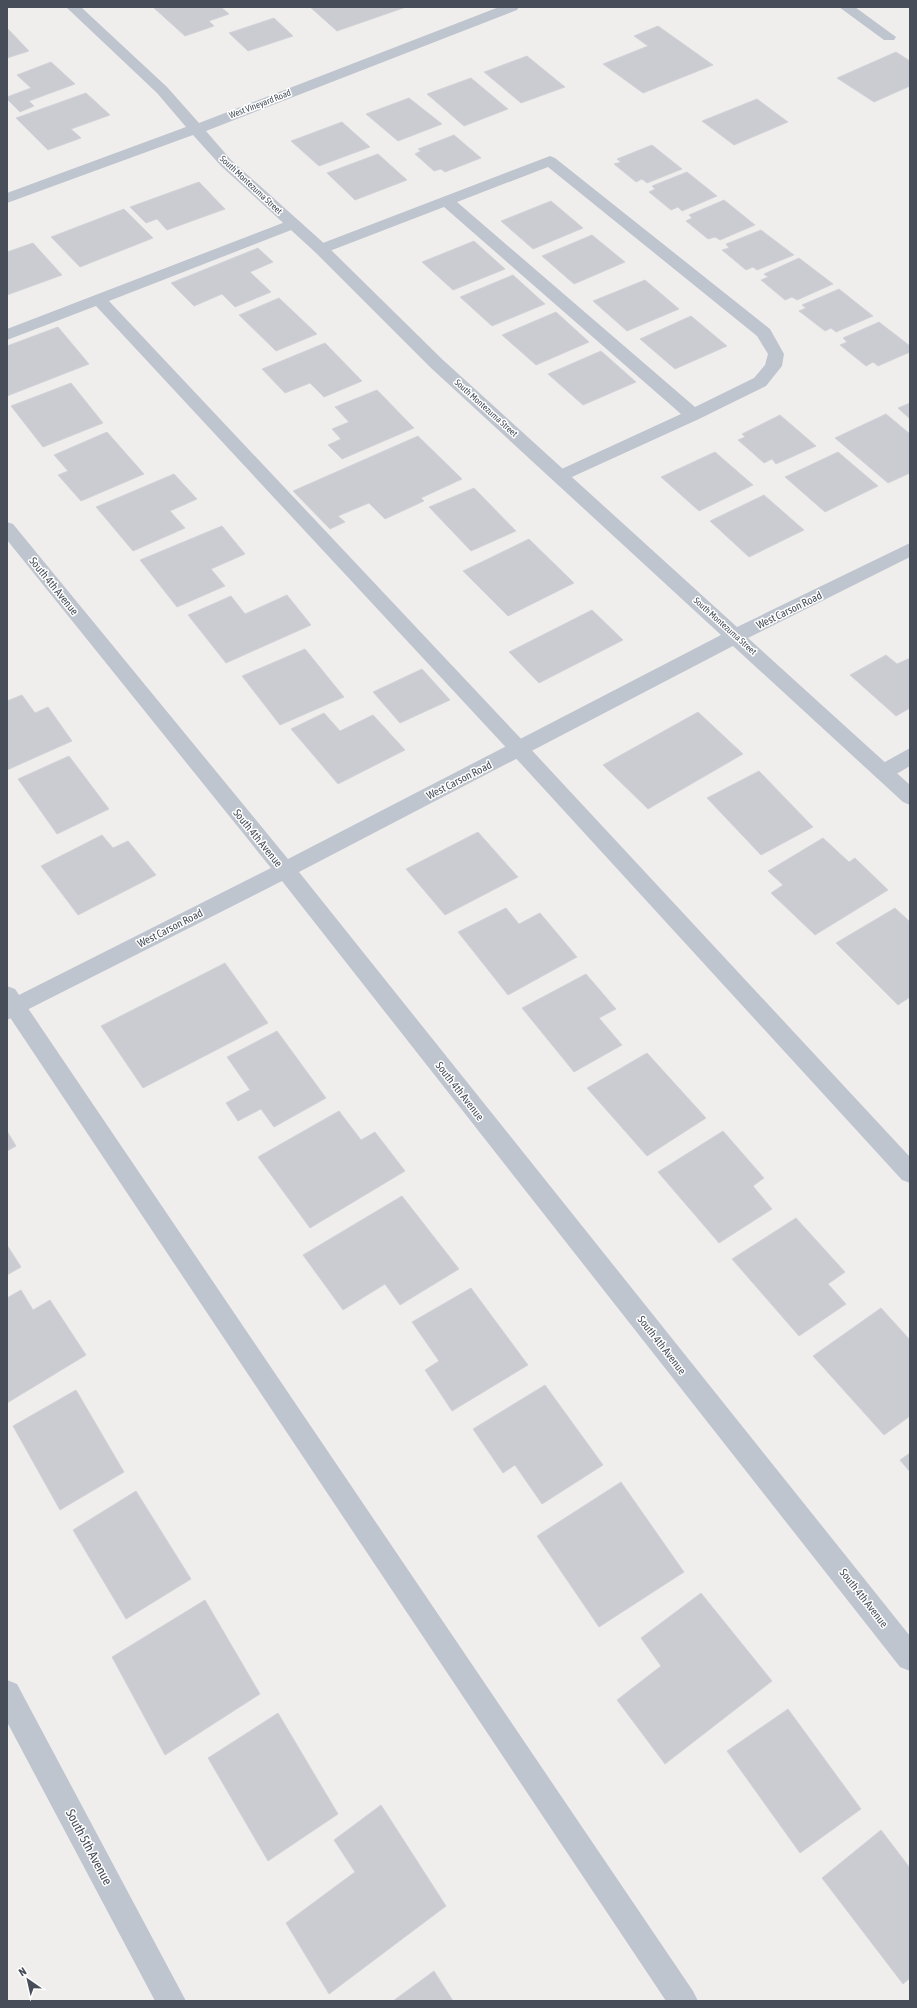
<svg xmlns="http://www.w3.org/2000/svg" width="917" height="2008" font-family="'Asap Condensed',sans-serif">
	<rect width="100%" height="100%" fill="#f0eeed"/>
	<path fill="#caccd2" stroke="#d2d3d8" d="M 221,7 L 229,14 L 209,21 L 214,26 L 185,36 L 154,8 Z
		M 310,7 L 406,7 L 337,31 Z
		M 274,18 L 293,36 L 248,51 L 229,33 Z
		M 658,26 L 713,65 L 643,93 L 603,64 L 648,46 L 634,36 Z
		M 7,28 L 29,51 L 7,58 Z
		M 896,52 L 910,61 L 910,86 L 874,102 L 837,78 Z
		M 527,56 L 565,87 L 521,103 L 484,72 Z
		M 51,62 L 75,84 L 29,101 L 34,106 L 20,112 L 7,99 L 7,97 L 31,88 L 17,75 Z
		M 471,78 L 508,109 L 464,126 L 427,94 Z
		M 86,93 L 110,115 L 71,129 L 81,138 L 48,150 L 16,118 Z
		M 409,98 L 442,124 L 398,141 L 366,114 Z
		M 757,99 L 788,122 L 734,145 L 702,121 Z
		M 342,122 L 370,147 L 319,166 L 291,141 Z
		M 454,135 L 481,158 L 445,172 L 441,169 L 434,171 L 415,154 L 421,151 L 418,149 Z
		M 652,145 L 682,169 L 647,183 L 642,179 L 636,182 L 614,164 L 621,162 L 617,159 Z
		M 378,154 L 407,180 L 355,200 L 327,173 Z
		M 687,172 L 717,196 L 682,211 L 678,207 L 671,210 L 649,192 L 655,189 L 652,186 Z
		M 199,182 L 225,209 L 167,230 L 157,219 L 146,223 L 130,207 Z
		M 724,200 L 755,225 L 720,240 L 715,237 L 708,239 L 686,221 L 692,218 L 689,215 Z
		M 551,201 L 583,228 L 533,249 L 501,221 Z
		M 124,209 L 153,238 L 80,267 L 51,237 Z
		M 761,230 L 794,255 L 757,270 L 753,267 L 746,270 L 722,250 L 729,248 L 726,244 Z
		M 592,235 L 625,262 L 574,284 L 542,256 Z
		M 474,241 L 505,269 L 453,290 L 422,262 Z
		M 33,243 L 62,275 L 7,295 L 7,252 Z
		M 258,248 L 273,262 L 250,272 L 271,292 L 235,307 L 222,294 L 194,306 L 171,283 Z
		M 799,258 L 833,284 L 797,300 L 792,297 L 785,300 L 761,280 L 768,277 L 764,274 Z
		M 513,275 L 545,304 L 492,326 L 460,297 Z
		M 645,280 L 679,309 L 627,331 L 593,301 Z
		M 839,289 L 873,316 L 836,332 L 831,328 L 825,331 L 799,311 L 806,308 L 802,305 Z
		M 279,298 L 317,334 L 276,351 L 239,315 Z
		M 556,312 L 589,342 L 536,365 L 502,335 Z
		M 691,316 L 727,346 L 675,369 L 640,339 Z
		M 879,322 L 910,346 L 910,352 L 878,366 L 873,362 L 866,366 L 840,345 L 847,342 L 843,338 Z
		M 58,327 L 89,364 L 7,396 L 7,346 Z
		M 325,343 L 362,381 L 324,397 L 310,383 L 285,393 L 262,369 Z
		M 601,351 L 636,382 L 583,405 L 548,374 Z
		M 71,383 L 103,423 L 43,447 L 11,406 Z
		M 377,390 L 414,428 L 342,459 L 328,445 L 341,439 L 332,429 L 349,422 L 335,407 Z
		M 910,403 L 910,419 L 898,408 Z
		M 886,414 L 910,434 L 910,473 L 888,483 L 835,438 Z
		M 780,415 L 816,446 L 776,464 L 772,459 L 764,463 L 738,440 L 745,437 L 742,434 Z
		M 107,432 L 144,474 L 81,501 L 58,475 L 68,471 L 54,455 Z
		M 418,436 L 462,479 L 421,498 L 424,501 L 385,519 L 369,503 L 338,516 L 345,522 L 330,529 L 293,491 Z
		M 715,452 L 753,485 L 699,511 L 661,477 Z
		M 838,452 L 878,486 L 825,512 L 785,477 Z
		M 174,474 L 197,499 L 170,511 L 185,528 L 133,551 L 96,507 Z
		M 474,488 L 516,531 L 471,551 L 429,507 Z
		M 764,495 L 804,530 L 749,557 L 710,521 Z
		M 222,526 L 245,554 L 211,569 L 225,586 L 177,607 L 140,560 Z
		M 529,539 L 574,583 L 508,616 L 463,571 Z
		M 287,595 L 311,625 L 226,663 L 188,615 L 231,596 L 245,614 Z
		M 592,610 L 623,640 L 539,683 L 509,652 Z
		M 305,649 L 344,697 L 280,725 L 242,676 Z
		M 886,655 L 897,664 L 910,658 L 910,708 L 896,716 L 850,675 Z
		M 422,669 L 450,700 L 400,723 L 373,692 Z
		M 22,695 L 35,713 L 48,707 L 72,741 L 7,770 L 7,701 Z
		M 698,712 L 743,754 L 648,809 L 603,765 Z
		M 324,713 L 340,731 L 373,715 L 405,750 L 338,784 L 291,729 Z
		M 69,756 L 109,809 L 57,834 L 18,779 Z
		M 759,771 L 813,827 L 761,855 L 707,798 Z
		M 478,832 L 518,877 L 445,915 L 406,869 Z
		M 102,835 L 113,848 L 128,841 L 156,875 L 78,915 L 41,866 Z
		M 823,838 L 849,862 L 855,858 L 888,890 L 815,935 L 771,893 L 783,885 L 768,871 Z
		M 506,908 L 519,924 L 540,913 L 577,957 L 508,995 L 458,932 Z
		M 895,908 L 910,922 L 910,997 L 898,1005 L 836,943 Z
		M 225,963 L 268,1023 L 143,1088 L 101,1026 Z
		M 586,974 L 616,1009 L 599,1018 L 622,1045 L 574,1072 L 522,1008 Z
		M 277,1031 L 326,1098 L 274,1127 L 261,1109 L 238,1121 L 226,1103 L 250,1090 L 227,1057 Z
		M 647,1053 L 706,1118 L 647,1156 L 587,1088 Z
		M 339,1111 L 361,1140 L 375,1132 L 405,1171 L 310,1228 L 258,1157 Z
		M 7,1131 L 16,1146 L 7,1151 Z
		M 723,1131 L 764,1178 L 753,1186 L 772,1209 L 719,1243 L 658,1172 Z
		M 402,1196 L 459,1269 L 400,1305 L 385,1284 L 343,1310 L 303,1255 Z
		M 796,1218 L 845,1272 L 828,1284 L 846,1304 L 799,1336 L 732,1259 Z
		M 7,1245 L 21,1267 L 7,1275 Z
		M 471,1288 L 528,1365 L 452,1411 L 425,1370 L 439,1361 L 412,1322 Z
		M 21,1290 L 33,1310 L 50,1300 L 86,1355 L 7,1403 L 7,1298 Z
		M 881,1308 L 910,1340 L 910,1416 L 884,1435 L 813,1356 Z
		M 545,1385 L 603,1465 L 542,1504 L 515,1465 L 503,1473 L 473,1429 Z
		M 76,1390 L 124,1472 L 60,1510 L 13,1426 Z
		M 910,1453 L 910,1472 L 900,1460 Z
		M 621,1482 L 684,1572 L 599,1627 L 537,1536 Z
		M 136,1491 L 191,1579 L 126,1619 L 73,1530 Z
		M 701,1593 L 772,1681 L 665,1764 L 617,1700 L 661,1666 L 641,1638 Z
		M 205,1600 L 260,1694 L 165,1755 L 112,1657 Z
		M 788,1709 L 861,1809 L 800,1853 L 727,1751 Z
		M 278,1713 L 338,1814 L 268,1861 L 208,1758 Z
		M 381,1805 L 446,1906 L 329,1994 L 286,1923 L 355,1872 L 334,1840 Z
		M 881,1830 L 910,1868 L 910,1978 L 903,1984 L 822,1878 Z
		M 434,1971 L 453,2001 L 393,2001 Z"/>
	<g fill="none" stroke-linecap="round" stroke-linejoin="round">
		<path fill="#bfc5ce" fill-rule="evenodd" d="M 839,7 L 855,7 L 896,37 L 894,40 L 884,40 Z
			M 550,156 L 555,158 L 770,329 L 784,354 L 782,366 L 766,386 L 699,419 L 561,482 L 555,480 L 552,476 L 555,472 L 681,414 L 444,207 L 327,252 L 321,254 L 315,252 L 313,249 L 315,246 ZM 548,167 L 757,336 L 768,354 L 765,365 L 754,378 L 695,407 L 457,202 Z
			M 293,219 L 299,221 L 301,224 L 299,227 L 109,301 L 526,744 L 910,1157 L 910,1183 L 902,1180 L 512,754 L 96,306 L 7,340 L 7,329 Z
			M 910,748 L 910,766 C 899,772 889,781 876,777 L 873,772 L 876,767 Z
			M 7,986 L 15,989 L 693,1991 L 698,2001 L 666,2001 L 7,1013 Z"/>
		<path fill="#bfc5ce" fill-rule="evenodd" d="M 66,7 L 81,7 L 167,87 L 199,123 L 499,7 L 519,7 L 517,10 L 206,131 L 231,160 L 327,246 L 443,360 L 737,627 L 910,543 L 910,557 L 748,638 L 910,785 L 910,805 L 903,802 L 733,646 L 299,872 L 910,1636 L 910,1671 L 900,1667 L 282,881 L 7,1020 L 7,1001 L 271,868 L 7,540 L 7,522 L 13,524 L 288,859 L 721,635 L 431,368 L 315,252 L 221,166 L 193,135 L 7,203 L 7,193 L 186,127 L 157,93 Z
			M 7,1680 L 17,1684 L 186,2001 L 155,2001 L 7,1722 Z"/>
	</g>
	<g text-anchor="middle" dominant-baseline="central" stroke-width="3" stroke-linejoin="round" paint-order="stroke">
		<g font-size="9" fill="#474e59" stroke="#fff">
			<text transform="translate(260 104) rotate(-21)">West Vineyard Road</text>
			<text transform="translate(251 185) rotate(43)">South Montezuma Street</text>
			<text transform="translate(486 408) rotate(42)">South Montezuma Street</text>
			<text transform="translate(725 626) rotate(42)">South Montezuma Street</text>
		</g>
		<g font-size="11" fill="#474e59" stroke="#fff">
			<text transform="translate(54 586) rotate(51)">South 4th Avenue</text>
			<text transform="translate(789 610) rotate(-26)">West Carson Road</text>
			<text transform="translate(459 780) rotate(-27)">West Carson Road</text>
			<text transform="translate(258 838) rotate(51)">South 4th Avenue</text>
			<text transform="translate(170 928) rotate(-27)">West Carson Road</text>
			<text transform="translate(460 1091) rotate(52)">South 4th Avenue</text>
			<text transform="translate(662 1345) rotate(52)">South 4th Avenue</text>
			<text transform="translate(864 1598) rotate(52)">South 4th Avenue</text>
		</g>
		<g font-size="13" fill="#474e59" stroke="#fff">
			<text transform="translate(89 1847) rotate(62)">South 5th Avenue</text>
		</g>
	</g>
	<rect width="917" height="2008" fill="none" stroke="#474e59" stroke-width="16"/>
	<g transform="translate(28 1980) rotate(326)" stroke="#ffffff" stroke-width="3" paint-order="stroke">
	<path d="M0-3L7 15L0 10L-7 15Z" fill="#474e59"/>
	<text y="-6" font-size="11" font-weight="bold" text-anchor="middle" fill="#474e59">N</text>
	</g>
</svg>
